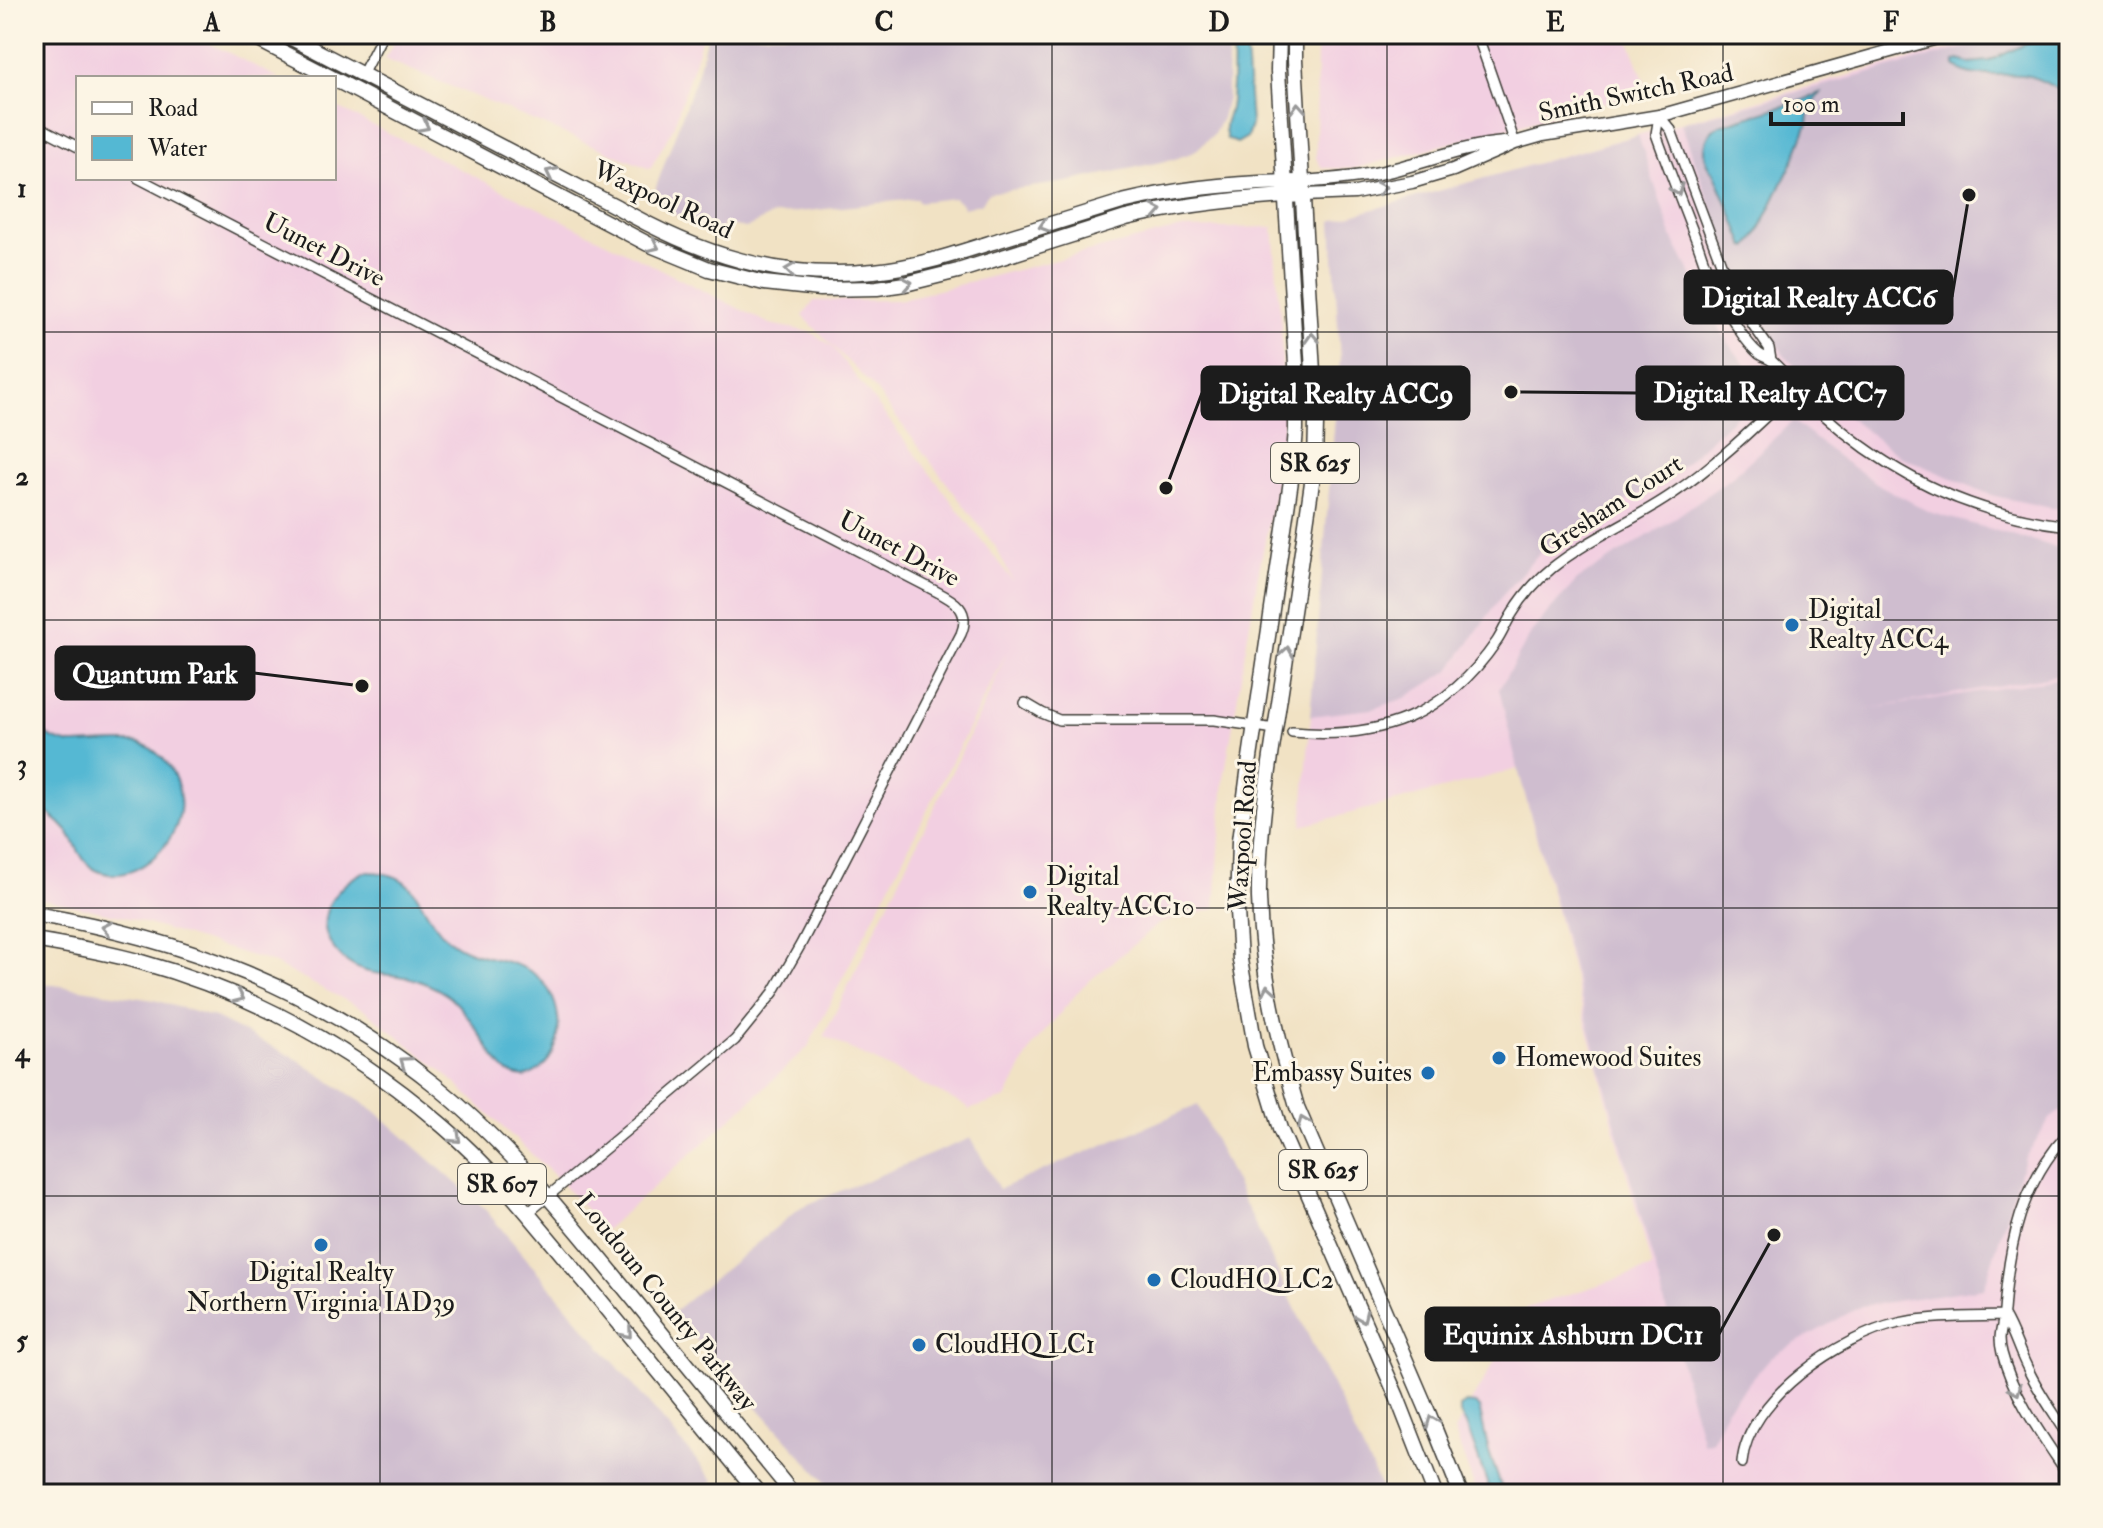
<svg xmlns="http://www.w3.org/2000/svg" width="2103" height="1528" font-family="'IM FELL Double Pica',serif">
	<rect width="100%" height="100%" fill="#fcf5e5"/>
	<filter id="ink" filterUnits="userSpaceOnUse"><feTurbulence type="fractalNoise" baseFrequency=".0125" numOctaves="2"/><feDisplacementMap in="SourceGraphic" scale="16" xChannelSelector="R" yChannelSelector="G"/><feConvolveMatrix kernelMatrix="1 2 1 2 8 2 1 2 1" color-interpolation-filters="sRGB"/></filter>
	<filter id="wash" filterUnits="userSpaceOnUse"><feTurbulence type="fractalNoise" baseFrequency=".006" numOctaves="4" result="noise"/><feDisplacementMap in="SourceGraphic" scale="32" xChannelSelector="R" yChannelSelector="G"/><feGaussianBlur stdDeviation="1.8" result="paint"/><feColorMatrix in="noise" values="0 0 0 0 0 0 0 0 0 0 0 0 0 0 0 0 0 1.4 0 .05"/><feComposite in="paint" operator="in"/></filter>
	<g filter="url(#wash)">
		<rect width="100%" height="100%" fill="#f1e2c4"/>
		<path fill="#f2cfe1" d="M 42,34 L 191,34 L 279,78 L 78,78 L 78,178 L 334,178 L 334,106 L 770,324 L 811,332 L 832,346 L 1013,581 L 995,546 L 873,387 L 803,316 L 814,301 L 899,300 L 1178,229 L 1273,227 L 1281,326 L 1284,448 L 1258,575 L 1224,778 L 1215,909 L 1160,923 L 1083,986 L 1032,1047 L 1006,1098 L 968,1110 L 968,1107 L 824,1036 L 989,694 L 1007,652 L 808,1047 L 744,1107 L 605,1230 L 551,1172 L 443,1072 L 365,1010 L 268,961 L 125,917 L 34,897 L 34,51 Z
			M 398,34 L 703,34 L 673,128 L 650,169 L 385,59 Z
			M 1317,34 L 1627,34 L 1648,91 L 1353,169 L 1322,168 L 1316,158 Z
			M 2011,34 L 2069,34 L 2069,1494 L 1477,1494 L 1454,1431 L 1526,1308 L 1652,1268 L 1518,769 L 1302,826 L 1340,359 L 1332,221 L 1875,68 Z"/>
		<path fill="#cfbdcf" d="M 707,34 L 1228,34 L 1227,98 L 1222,118 L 1214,134 L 1194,152 L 1175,159 L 1067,182 L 988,193 L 982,203 L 964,208 L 961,203 L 953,198 L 918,202 L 917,199 L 914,199 L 772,215 L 746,228 L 723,224 L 719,234 L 668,212 L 660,205 L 656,194 L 656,187 L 668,154 L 698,72 Z
			M 2018,34 L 2069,34 L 2069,509 L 2051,508 L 1991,495 L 1900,456 L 1838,410 L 1784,355 L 1734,270 L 1681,123 Z
			M 1638,135 L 1673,239 L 1723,335 L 1748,369 L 1752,401 L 1673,474 L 1542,550 L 1503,594 L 1450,670 L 1405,698 L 1372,709 L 1310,716 L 1340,359 L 1332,221 Z
			M 1793,421 L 1842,460 L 1881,486 L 1932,513 L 2059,548 L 2069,547 L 2069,673 L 1858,711 L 2069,677 L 2069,1104 L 2050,1119 L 2024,1159 L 1984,1288 L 1861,1306 L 1771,1357 L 1727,1408 L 1712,1441 L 1703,1443 L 1518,769 L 1499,689 L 1533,630 L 1577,580 L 1665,525 L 1731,478 Z
			M 34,982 L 154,1000 L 215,1018 L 293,1057 L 375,1111 L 483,1207 L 714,1481 L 684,1494 L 34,1494 Z
			M 1198,1105 L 1384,1494 L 836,1494 L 672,1313 L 801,1207 L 971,1138 L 999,1189 Z"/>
		<path fill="#54b8d3" stroke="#386a78" stroke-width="2" d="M 1232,34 L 1245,34 L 1251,125 L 1247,137 L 1237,143 L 1227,139 C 1221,119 1230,119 1231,101 C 1233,78 1233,57 1232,34 Z
			M 2058,34 L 2069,34 L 2069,95 C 2056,89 2042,79 2029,76 C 2006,70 1974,83 1955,66 L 1955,62 L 1959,60 L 1969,63 L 1989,61 L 2026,44 Z
			M 1820,93 L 1810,107 L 1808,123 L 1795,157 L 1755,239 L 1748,247 L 1745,246 L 1715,174 C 1700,158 1702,135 1720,125 L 1801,101 Z
			M 34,722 C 44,736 55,741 72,744 C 89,744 124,740 139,743 C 150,746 162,756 168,765 C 177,778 182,796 180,811 C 176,846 132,888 96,870 C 81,863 76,843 67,831 C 58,820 46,812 34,804 Z
			M 363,872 C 424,871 413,907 448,939 C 471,960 507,956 533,973 C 568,997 569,1065 524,1077 C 518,1076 511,1075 506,1071 C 500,1066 495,1058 491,1052 C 479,1033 467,1012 450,997 C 438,988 420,980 405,977 C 391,974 376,975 362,970 C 342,963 322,941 325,918 C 328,897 346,881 363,872 Z
			M 1466,1403 L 1475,1404 L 1479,1407 L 1489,1452 L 1501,1486 C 1515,1491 1528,1486 1542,1494 L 1491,1494 L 1466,1424 L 1460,1414 L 1460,1407 Z"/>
	</g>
	<g filter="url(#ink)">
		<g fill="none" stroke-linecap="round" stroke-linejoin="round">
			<g stroke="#3c3a35" stroke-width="12">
				<path id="minor" d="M 1477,34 L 1515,143
					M 361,77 L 383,34
					M 1659,116 L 1656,134 C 1669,170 1683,206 1697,242 C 1703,258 1708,277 1717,293 C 1728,311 1742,339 1758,353 C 1762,357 1769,358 1773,362 C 1791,379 1806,399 1824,415 C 1894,478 1975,515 2069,526
					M 1659,116 L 1671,130 L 1728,282 L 1753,325 L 1769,348 L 1771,360
					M 34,124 L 78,147
					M 138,178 L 928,587 C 948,598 973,606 961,634 L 801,944 L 773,993 L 735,1040 L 528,1213
					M 1025,703 L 1042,713 L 1059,720 L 1214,720 L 1275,729
					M 1292,732 C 1380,740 1446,716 1497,641 C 1503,632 1506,623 1512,614 C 1522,597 1536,581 1552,568 C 1588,539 1633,521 1671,495 C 1717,464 1756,426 1796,388
					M 2069,1132 C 2021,1184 2009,1242 2004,1311 C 2003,1331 1997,1332 2002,1353 C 2014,1399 2043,1437 2069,1476
					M 2004,1316 C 2014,1333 2018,1349 2027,1367 C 2038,1392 2055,1414 2069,1437
					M 1742,1463 C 1747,1399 1841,1336 1899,1323 C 1933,1316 1970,1317 2004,1316"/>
			</g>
			<g stroke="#3c3a35" stroke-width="15">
				<path id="tertiary" d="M 1302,182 C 1329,180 1356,178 1383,172 C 1423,163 1463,146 1504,143
					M 1304,195 L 1355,193 L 1412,182 L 1453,170 L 1515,143 L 1543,135 L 1659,116 L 1951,34"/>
			</g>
			<g stroke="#3c3a35" stroke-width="17">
				<path id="secondary" d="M 247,34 L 332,78
					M 284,34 L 617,207 C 698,254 780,281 874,271 C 917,267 958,253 999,240 C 1040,227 1081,215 1122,202 C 1180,188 1242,182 1302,182
					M 334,79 L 648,244 L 709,269 L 764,283 L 820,289 L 877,288 L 905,284 L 958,271 L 1126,218 C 1184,204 1245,198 1304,195"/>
			</g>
			<g stroke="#3c3a35" stroke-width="17">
				<path id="primary" d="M 1279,34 L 1278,71 L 1296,364 L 1296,429 L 1293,467 L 1250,758 L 1239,841 L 1237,911 L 1240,960 L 1255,1046 L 1280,1129 L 1397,1397 L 1435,1494
					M 1295,34 L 1295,60 L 1316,424 L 1315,462 C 1304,540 1292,619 1280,697 C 1270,763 1258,831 1259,898 C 1261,970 1277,1038 1297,1107 L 1428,1412 L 1461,1494
					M 34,914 C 184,939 316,989 435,1085 C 503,1140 558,1207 613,1274 C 673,1347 733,1421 793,1494
					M 34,940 C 70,946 106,952 141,962 C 253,993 355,1050 443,1126 C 497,1172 540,1229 586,1283 C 644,1353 702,1424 759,1494"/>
			</g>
			<use href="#minor" stroke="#fff" stroke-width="9"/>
			<use href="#tertiary" stroke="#fff" stroke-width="12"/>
			<use href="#secondary" stroke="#fff" stroke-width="14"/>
			<use href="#primary" stroke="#fff" stroke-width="14"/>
		</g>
		<defs><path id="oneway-chevron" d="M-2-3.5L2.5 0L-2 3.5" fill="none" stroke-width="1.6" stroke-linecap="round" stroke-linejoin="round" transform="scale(2)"/></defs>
		<g stroke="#999">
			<use href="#oneway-chevron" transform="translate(1298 108) rotate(-94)"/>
			<use href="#oneway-chevron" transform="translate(424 126) rotate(28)"/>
			<use href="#oneway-chevron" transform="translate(551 173) rotate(-153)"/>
			<use href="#oneway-chevron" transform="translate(1381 188) rotate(-11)"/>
			<use href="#oneway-chevron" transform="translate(1677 190) rotate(69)"/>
			<use href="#oneway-chevron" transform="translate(1157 211) rotate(-11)"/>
			<use href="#oneway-chevron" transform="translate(1044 226) rotate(162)"/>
			<use href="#oneway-chevron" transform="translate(654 246) rotate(25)"/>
			<use href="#oneway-chevron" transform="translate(790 270) rotate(-173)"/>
			<use href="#oneway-chevron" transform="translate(907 283) rotate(-10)"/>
			<use href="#oneway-chevron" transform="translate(1312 338) rotate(-93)"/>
			<use href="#oneway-chevron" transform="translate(1287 652) rotate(-81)"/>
			<use href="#oneway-chevron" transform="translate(107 928) rotate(-168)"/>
			<use href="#oneway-chevron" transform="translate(1268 990) rotate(-100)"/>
			<use href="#oneway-chevron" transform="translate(239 997) rotate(24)"/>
			<use href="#oneway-chevron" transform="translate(405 1062) rotate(-144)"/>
			<use href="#oneway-chevron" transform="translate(1303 1122) rotate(-112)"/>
			<use href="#oneway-chevron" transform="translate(456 1138) rotate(43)"/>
			<use href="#oneway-chevron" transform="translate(1362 1317) rotate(66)"/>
			<use href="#oneway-chevron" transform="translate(627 1333) rotate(50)"/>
			<use href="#oneway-chevron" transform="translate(2016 1390) rotate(66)"/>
			<use href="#oneway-chevron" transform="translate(1432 1421) rotate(-112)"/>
		</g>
	</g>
	<path fill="none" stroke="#1c1c1c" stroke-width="2" stroke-opacity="0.55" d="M 380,34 L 380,1494M 716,34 L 716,1494M 1052,34 L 1052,1494M 1387,34 L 1387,1494M 1723,34 L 1723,1494M 34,332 L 2069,332M 34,620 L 2069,620M 34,908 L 2069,908M 34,1196 L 2069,1196"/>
	<g fill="#1f6fb2" stroke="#fcf5e5" stroke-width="3">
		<circle cx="1792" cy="625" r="8"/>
		<circle cx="1030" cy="892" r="8"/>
		<circle cx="1499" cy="1058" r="8"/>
		<circle cx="1428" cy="1073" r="8"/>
		<circle cx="321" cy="1245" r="8"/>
		<circle cx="1154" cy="1280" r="8"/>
		<circle cx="919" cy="1345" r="8"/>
	</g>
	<g text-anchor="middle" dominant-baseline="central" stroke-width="6" stroke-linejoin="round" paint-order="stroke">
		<g fill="#fcf5e5" stroke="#5f5d58" stroke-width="2">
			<rect x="1271" y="443" width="88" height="40" rx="6"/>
			<rect x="1279" y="1150" width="88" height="40" rx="6"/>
			<rect x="458" y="1164" width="88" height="40" rx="6"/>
		</g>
		<g font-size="24" font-weight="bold" fill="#1c1c1c">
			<text x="1315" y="463">SR 625</text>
			<text x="1323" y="1170">SR 625</text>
			<text x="502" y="1184">SR 607</text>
		</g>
		<g font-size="26" fill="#1c1c1c" stroke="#fcf5e5">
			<text transform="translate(1636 93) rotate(-12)">Smith Switch Road</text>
			<text transform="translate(663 200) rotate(25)">Waxpool Road</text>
			<text transform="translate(324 250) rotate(27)">Uunet Drive</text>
			<text transform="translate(1611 506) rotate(-33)">Gresham Court</text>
			<text transform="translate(899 549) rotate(28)">Uunet Drive</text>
			<text transform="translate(1243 836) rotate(-86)">Waxpool Road</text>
			<text transform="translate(666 1302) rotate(51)">Loudoun County Parkway</text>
		</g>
		<g font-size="26" fill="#1c1c1c" stroke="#fcf5e5" text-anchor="start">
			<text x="1808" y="610">Digital<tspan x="1808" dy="30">Realty ACC4</tspan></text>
			<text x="1046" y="877">Digital<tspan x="1046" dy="30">Realty ACC10</tspan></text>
			<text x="1515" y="1058">Homewood Suites</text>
			<text x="1412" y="1073" text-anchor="end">Embassy Suites</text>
			<text x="321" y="1273" text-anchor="middle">Digital Realty<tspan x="321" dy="30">Northern Virginia IAD39</tspan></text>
			<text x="1170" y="1280">CloudHQ LC2</text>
			<text x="935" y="1345">CloudHQ LC1</text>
		</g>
	</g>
	<path fill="none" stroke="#1c1c1c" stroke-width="3" d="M1969 195L1952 297M1511 392L1637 393M1166 488L1202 393M362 686L254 673M1774 1235L1719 1334"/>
	<g fill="#1c1c1c" stroke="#fcf5e5" stroke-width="3">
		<circle cx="1969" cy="195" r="8"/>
		<circle cx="1511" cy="392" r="8"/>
		<circle cx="1166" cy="488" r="8"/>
		<circle cx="362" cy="686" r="8"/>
		<circle cx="1774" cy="1235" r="8"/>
	</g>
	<g fill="#1c1c1c" stroke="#1c1c1c" stroke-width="3">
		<rect x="1685" y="271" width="267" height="52" rx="8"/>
		<rect x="1637" y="367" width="266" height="52" rx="8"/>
		<rect x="1202" y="367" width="267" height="52" rx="8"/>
		<rect x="56" y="647" width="198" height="52" rx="8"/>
		<rect x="1426" y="1308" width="293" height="52" rx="8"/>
	</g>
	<g font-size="28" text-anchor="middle" font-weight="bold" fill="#fff">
		<text x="1819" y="307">Digital Realty ACC6</text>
		<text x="1770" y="402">Digital Realty ACC7</text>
		<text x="1336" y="403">Digital Realty ACC9</text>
		<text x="155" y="683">Quantum Park</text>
		<text x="1573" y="1344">Equinix Ashburn DC11</text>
	</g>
	<rect width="2103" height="1528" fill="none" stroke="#fcf5e5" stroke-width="88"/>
	<rect x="76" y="76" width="260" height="104" fill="#fcf5e5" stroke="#a29e95" stroke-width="2"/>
	<rect x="92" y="102" width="40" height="12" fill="#ffffff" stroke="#a29e95" stroke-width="2"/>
	<text x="148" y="116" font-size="24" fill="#1c1c1c">Road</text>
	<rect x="92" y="136" width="40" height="24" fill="#54b8d3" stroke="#a29e95" stroke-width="2"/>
	<text x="148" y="156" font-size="24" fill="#1c1c1c">Water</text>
	<path d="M1771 112v12h132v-12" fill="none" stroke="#1c1c1c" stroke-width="4"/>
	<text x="1783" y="112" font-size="24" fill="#1c1c1c" stroke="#fcf5e5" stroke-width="6" paint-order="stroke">100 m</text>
	<rect x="44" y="44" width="2015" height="1440" fill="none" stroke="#1c1c1c" stroke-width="3"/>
	<g font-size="26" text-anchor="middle" font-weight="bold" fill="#1c1c1c">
		<text x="212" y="31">A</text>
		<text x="548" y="31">B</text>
		<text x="884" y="31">C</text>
		<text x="1219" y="31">D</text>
		<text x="1555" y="31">E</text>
		<text x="1891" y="31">F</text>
		<text x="22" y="197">1</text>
		<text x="22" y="485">2</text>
		<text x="22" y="773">3</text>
		<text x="22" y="1061">4</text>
		<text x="22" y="1349">5</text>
	</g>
</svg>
